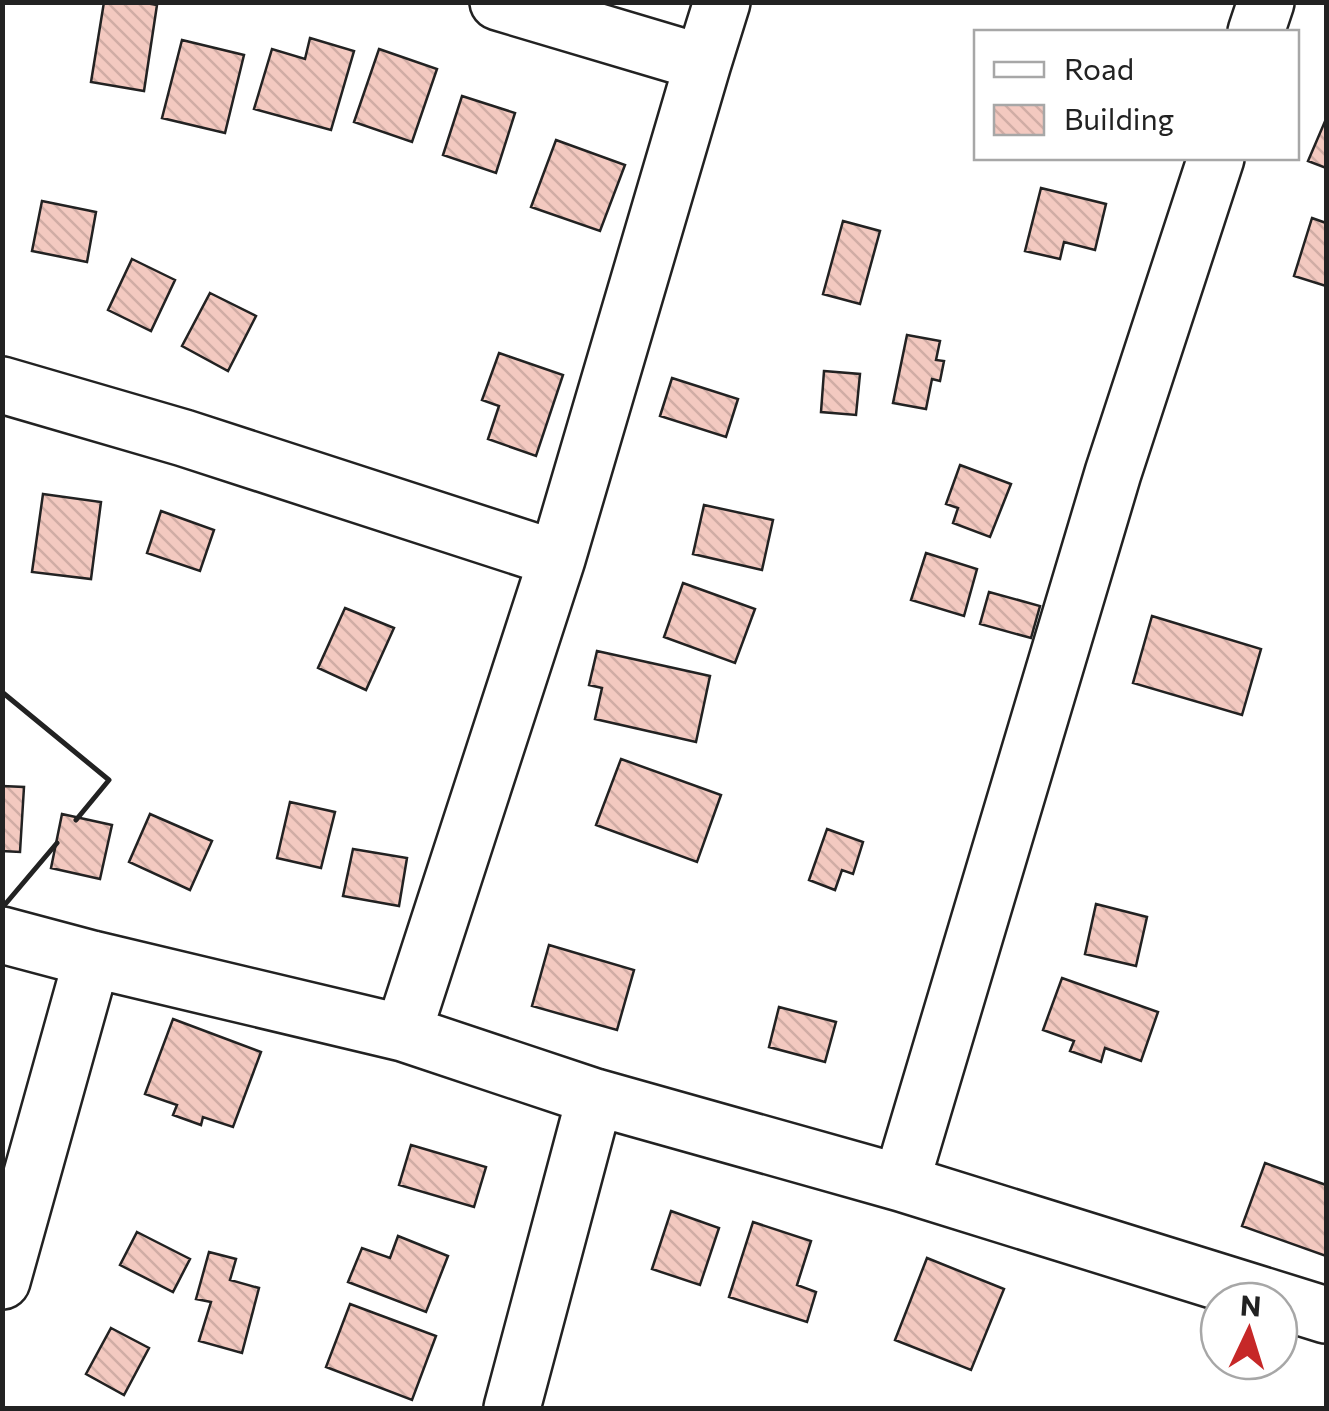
<svg xmlns="http://www.w3.org/2000/svg" width="1329" height="1411" font-family="Commissioner,sans-serif">
	<defs>
		<pattern id="building-back-hatch" width="6" height="6" patternUnits="userSpaceOnUse" patternTransform="scale(2.5)"><rect width="6" height="6" fill="#f3c9c0"/><path d="M-1 5l2 2M0 0l6 6M5-1l2 2" fill="none" stroke="#d0aca5"/></pattern>
	</defs>
	<rect width="100%" height="100%" fill="#fff"/>
	<path fill="url(#building-back-hatch)" stroke="#222" stroke-width="2.5" d="M 104,2 L 140,2 L 157,5 L 144,91 L 91,82 Z
		M 310,38 L 354,51 L 331,130 L 254,109 L 272,49 L 305,59 Z
		M 182,40 L 244,55 L 225,133 L 162,118 Z
		M 379,49 L 437,69 L 412,142 L 354,122 Z
		M 462,96 L 515,113 L 496,173 L 443,155 Z
		M 1326,119 L 1326,168 L 1308,161 Z
		M 556,140 L 625,165 L 600,231 L 531,207 Z
		M 1041,188 L 1106,204 L 1095,250 L 1064,242 L 1060,259 L 1025,251 Z
		M 42,201 L 96,212 L 87,262 L 32,251 Z
		M 1312,218 L 1326,223 L 1326,286 L 1294,276 Z
		M 843,221 L 880,231 L 860,304 L 823,294 Z
		M 132,259 L 175,280 L 151,331 L 108,310 Z
		M 210,293 L 256,316 L 228,371 L 182,346 Z
		M 907,335 L 940,341 L 936,360 L 944,361 L 940,381 L 932,379 L 926,409 L 893,403 Z
		M 499,353 L 563,375 L 536,456 L 488,439 L 499,406 L 482,400 Z
		M 824,371 L 860,374 L 856,415 L 821,412 Z
		M 672,378 L 738,399 L 726,437 L 660,416 Z
		M 960,465 L 1011,484 L 990,537 L 953,523 L 958,508 L 946,504 Z
		M 43,494 L 101,502 L 91,579 L 32,572 Z
		M 704,505 L 773,520 L 762,570 L 693,554 Z
		M 161,511 L 214,530 L 200,571 L 147,553 Z
		M 926,553 L 977,569 L 964,616 L 911,600 Z
		M 683,583 L 755,609 L 735,663 L 664,637 Z
		M 989,592 L 1040,606 L 1031,638 L 980,624 Z
		M 345,608 L 394,628 L 366,690 L 318,668 Z
		M 1152,616 L 1261,649 L 1242,715 L 1133,683 Z
		M 597,651 L 710,676 L 696,742 L 595,719 L 602,688 L 589,685 Z
		M 621,759 L 721,795 L 697,862 L 596,825 Z
		M 2,786 L 24,787 L 20,852 L 2,851 Z
		M 290,802 L 335,812 L 321,868 L 277,858 Z
		M 62,814 L 112,825 L 100,879 L 51,868 Z
		M 150,814 L 212,841 L 190,890 L 129,862 Z
		M 827,829 L 863,842 L 853,874 L 842,870 L 835,890 L 809,880 Z
		M 353,849 L 407,858 L 399,906 L 343,896 Z
		M 1096,904 L 1147,917 L 1136,966 L 1085,954 Z
		M 549,945 L 634,970 L 617,1030 L 532,1006 Z
		M 1062,978 L 1158,1012 L 1141,1061 L 1105,1048 L 1101,1062 L 1070,1051 L 1074,1041 L 1043,1030 Z
		M 779,1007 L 836,1022 L 825,1062 L 769,1047 Z
		M 173,1019 L 261,1052 L 233,1127 L 203,1117 L 201,1125 L 173,1115 L 177,1105 L 145,1094 Z
		M 411,1145 L 486,1167 L 474,1207 L 399,1185 Z
		M 1265,1163 L 1326,1185 L 1326,1256 L 1242,1226 Z
		M 671,1211 L 719,1228 L 700,1285 L 652,1269 Z
		M 753,1222 L 811,1241 L 797,1285 L 816,1292 L 807,1322 L 729,1297 Z
		M 137,1232 L 190,1259 L 173,1292 L 120,1265 Z
		M 398,1236 L 448,1256 L 426,1312 L 348,1282 L 362,1248 L 390,1258 Z
		M 209,1252 L 236,1259 L 230,1280 L 259,1288 L 242,1353 L 199,1341 L 211,1302 L 196,1299 Z
		M 927,1258 L 1004,1289 L 971,1370 L 895,1340 Z
		M 350,1304 L 436,1336 L 412,1400 L 326,1367 Z
		M 111,1328 L 149,1348 L 124,1395 L 86,1374 Z"/>
	<g fill="none" stroke-linecap="round" stroke-linejoin="round">
		<g stroke="#222" stroke-width="60">
			<path id="minor" d="M 498,2 L 703,63 L 722,2
				M 1256,32 L 1266,2
				M 2,385 L 184,438 L 557,559
				M 2,935 L 92,959 L 403,1033 L 557,559 L 703,63
				M 403,1033 L 595,1097 L 901,1183 L 1326,1315
				M 901,1183 L 1113,473 L 1216,158
				M 2,1281 L 92,959
				M 512,1408 L 595,1097"/>
		</g>
		<use href="#minor" stroke="#fff" stroke-width="55"/>
		<path stroke="#222" stroke-width="5" d="M 2,692 L 109,780 L 76,820
			M 2,908 L 57,843"/>
	</g>
	<rect width="1329" height="1411" fill="none" stroke="#222222" stroke-width="10"/>
	<rect x="974" y="30" width="325" height="130" fill="#ffffff" stroke="#a7a7a7" stroke-width="2.5"/>
	<rect x="994" y="62" width="50" height="15" fill="#ffffff" stroke="#a7a7a7" stroke-width="2.5"/>
	<text x="1064" y="80" font-size="30" fill="#222222">Road</text>
	<rect x="994" y="105" width="50" height="30" fill="url(#building-back-hatch)" stroke="#a7a7a7" stroke-width="2.5"/>
	<text x="1064" y="130" font-size="30" fill="#222222">Building</text>
	<g transform="translate(1249 1331) rotate(4)"><circle r="48" fill="#ffffff" stroke="#a7a7a7" stroke-width="2.5"/>
	<path d="M0-8L18 38L0 25L-18 38Z" fill="#c62828"/>
	<text y="-15" font-size="28" font-weight="bold" text-anchor="middle" fill="#222222">N</text>
	</g>
</svg>
